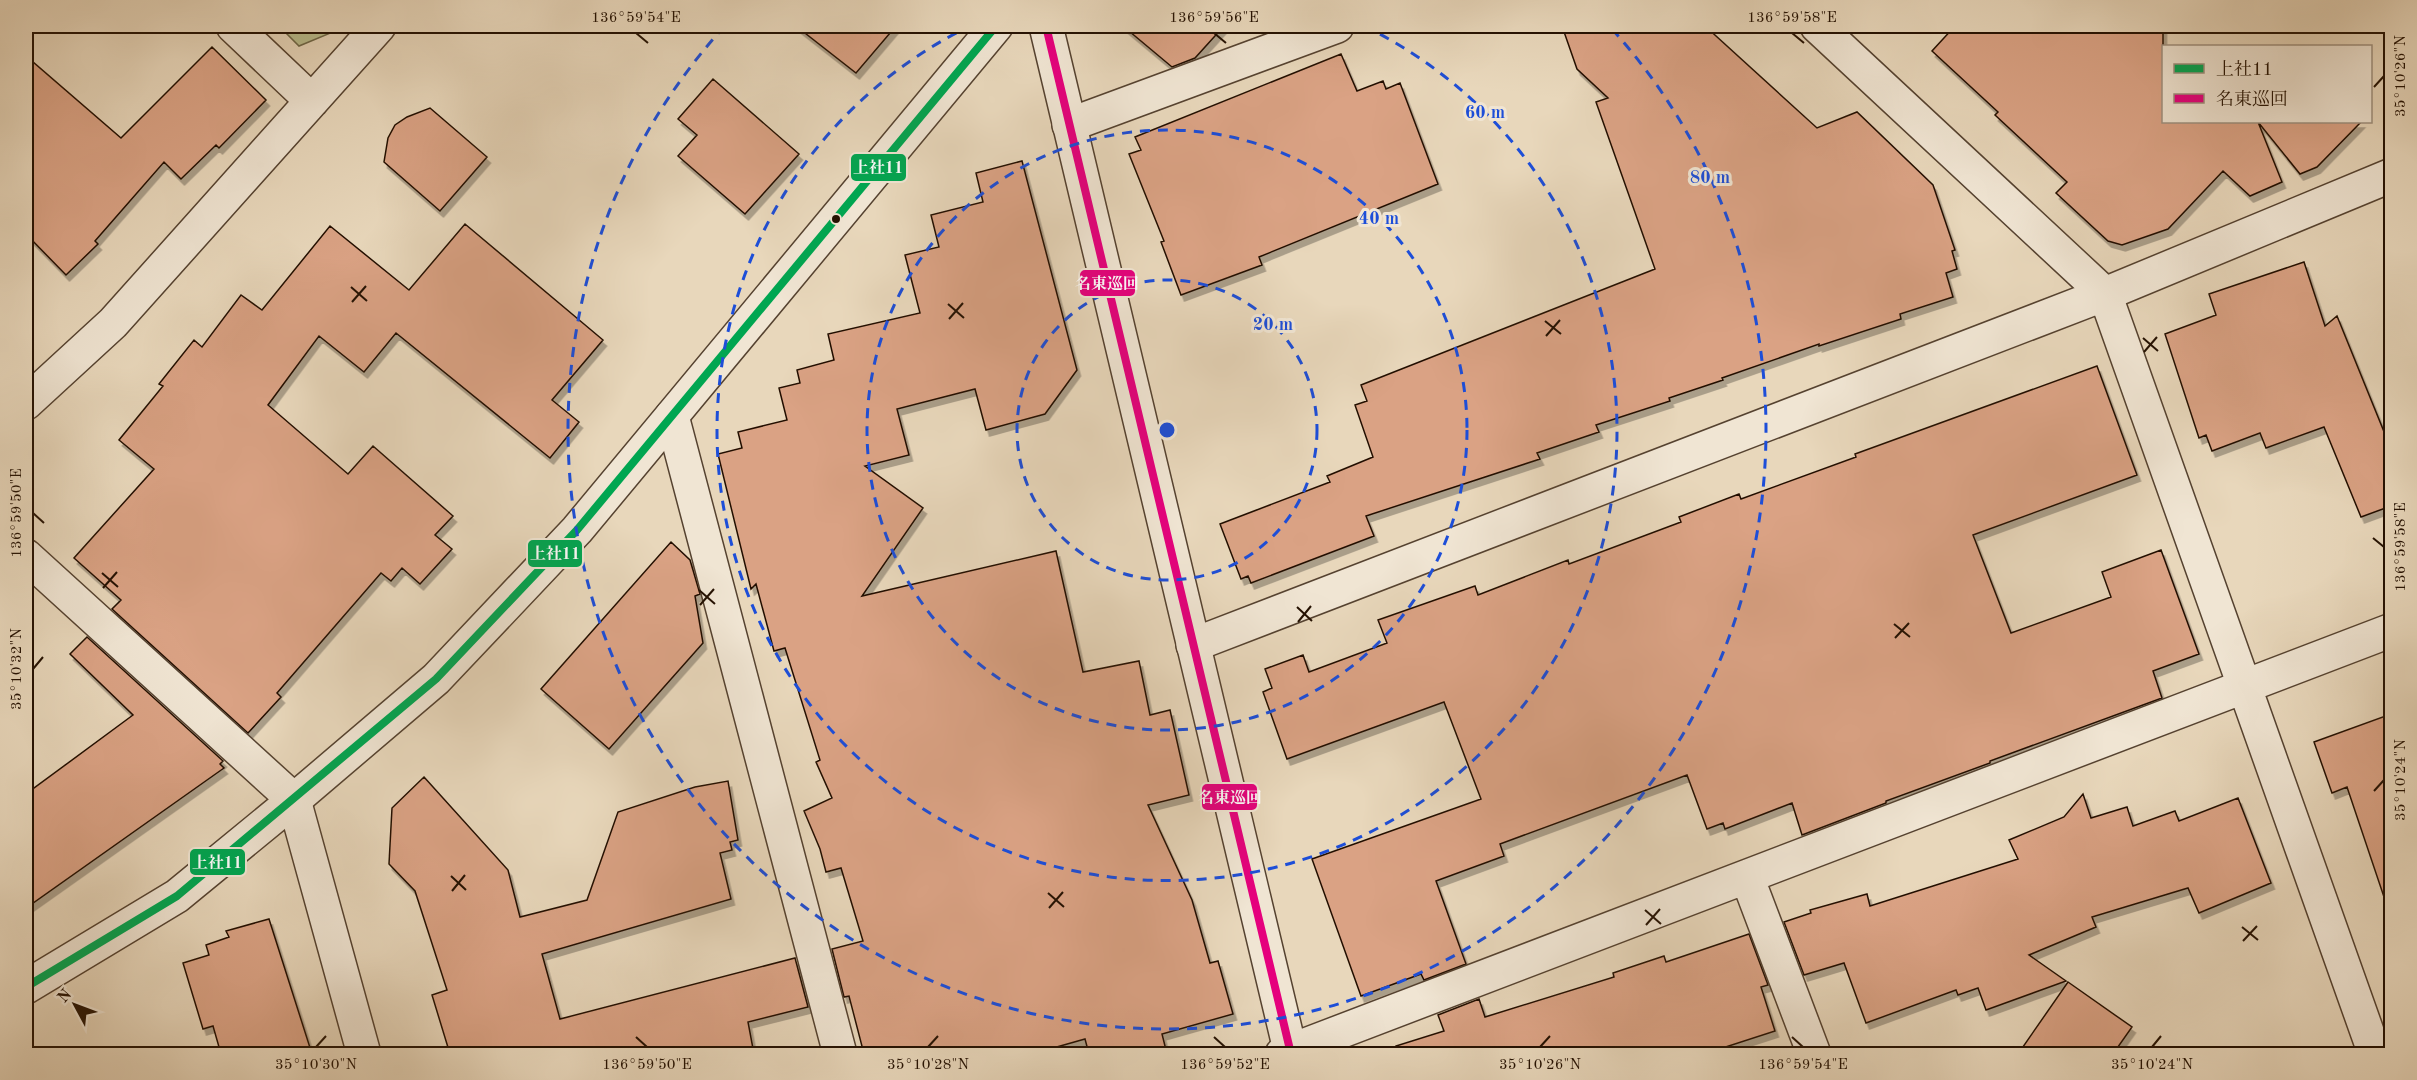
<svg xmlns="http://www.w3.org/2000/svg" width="2417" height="1080" font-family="'Old Standard TT','Noto Serif JP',serif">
	<defs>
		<filter id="shadow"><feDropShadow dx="3.5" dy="6" stdDeviation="0" flood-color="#0004"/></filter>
	</defs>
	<rect width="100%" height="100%" fill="#e8d7bb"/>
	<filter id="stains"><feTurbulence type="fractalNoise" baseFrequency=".00333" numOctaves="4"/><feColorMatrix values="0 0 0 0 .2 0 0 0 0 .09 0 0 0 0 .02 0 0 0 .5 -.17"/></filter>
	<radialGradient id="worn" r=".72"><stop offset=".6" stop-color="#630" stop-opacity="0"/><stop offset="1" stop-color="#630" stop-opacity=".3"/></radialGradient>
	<path fill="#b9bd8d" stroke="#6e6748" stroke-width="1.5" d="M 279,26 L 338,26 L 333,32 L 299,46 Z"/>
	<path fill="#daa284" stroke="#241102" stroke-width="1.5" filter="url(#shadow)" d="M 796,26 L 896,26 L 856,73 Z
		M 1123,26 L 1224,26 L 1195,58 L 1172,67 Z
		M 1562,26 L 1705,26 L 1817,128 L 1857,112 L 1933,185 L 1955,250 L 1952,251 L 1957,269 L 1946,273 L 1953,297 L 1900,314 L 1901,319 L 1819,346 L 1819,344 L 1722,378 L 1723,380 L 1669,398 L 1670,401 L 1596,425 L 1599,432 L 1537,453 L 1540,459 L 1366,516 L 1374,536 L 1251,583 L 1248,576 L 1241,579 L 1220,524 L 1330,482 L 1327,476 L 1373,457 L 1355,405 L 1367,401 L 1361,385 L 1655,269 L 1596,102 L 1608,98 L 1577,69 Z
		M 1955,26 L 2163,26 L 2163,122 L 2258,122 L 2282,182 L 2250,196 L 2223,171 L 2168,229 L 2122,245 L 2108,241 L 2056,193 L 2067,182 L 1995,115 L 1998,112 L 1932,51 Z
		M 212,47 L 266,100 L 219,148 L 216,145 L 181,179 L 164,162 L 95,241 L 98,244 L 66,275 L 26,234 L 26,56 L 121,138 Z
		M 1341,54 L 1357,91 L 1383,81 L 1386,89 L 1400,83 L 1438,184 L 1259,257 L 1262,265 L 1181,295 L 1161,242 L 1164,241 L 1129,154 L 1141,150 L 1135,137 Z
		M 713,79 L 799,154 L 745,214 L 678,156 L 697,135 L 678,119 Z
		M 430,108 L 487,157 L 440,211 L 384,162 L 388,138 L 395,125 L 407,117 Z
		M 2258,122 L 2361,122 L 2317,167 L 2300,174 Z
		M 1022,161 L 1077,370 L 1045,414 L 986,430 L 975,389 L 897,409 L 909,455 L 865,466 L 923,508 L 862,596 L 1056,551 L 1083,672 L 1139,661 L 1150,715 L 1170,710 L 1189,795 L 1148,805 L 1192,900 L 1210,963 L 1218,961 L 1233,1014 L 1162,1034 L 1167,1054 L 1089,1054 L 1085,1039 L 1032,1054 L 864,1054 L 849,996 L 844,997 L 832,949 L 863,941 L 841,868 L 826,872 L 820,849 L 804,811 L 832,798 L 816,762 L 820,760 L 785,648 L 774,651 L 756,584 L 751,589 L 718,454 L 742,448 L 738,432 L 787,420 L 779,388 L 800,383 L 797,370 L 834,360 L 828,334 L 920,313 L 905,255 L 939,247 L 931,215 L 983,202 L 976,173 Z
		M 465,224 L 603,340 L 552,400 L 579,422 L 550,458 L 396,333 L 364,372 L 319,336 L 268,405 L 348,474 L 373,446 L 453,516 L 435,535 L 452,549 L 420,584 L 402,568 L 391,581 L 381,573 L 277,693 L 281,697 L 248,733 L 112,609 L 121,600 L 74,558 L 154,469 L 119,440 L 163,386 L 159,384 L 194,340 L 202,347 L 241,295 L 262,310 L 330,226 L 409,290 Z
		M 2304,262 L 2325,326 L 2337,316 L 2391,449 L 2391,506 L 2361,517 L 2324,427 L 2266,448 L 2260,433 L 2212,451 L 2206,435 L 2199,438 L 2165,334 L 2216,315 L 2209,294 Z
		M 2097,366 L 2137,475 L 1973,535 L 2011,633 L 2111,597 L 2102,572 L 2161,550 L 2199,654 L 2153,671 L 2162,698 L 1990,761 L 1990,763 L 1886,801 L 1886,803 L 1802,835 L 1792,803 L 1725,829 L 1723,823 L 1707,829 L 1687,775 L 1500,844 L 1504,856 L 1436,881 L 1466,964 L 1424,980 L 1421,974 L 1361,996 L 1312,859 L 1481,799 L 1444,702 L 1287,759 L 1263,692 L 1272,688 L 1265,669 L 1303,655 L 1309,672 L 1387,643 L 1378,620 L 1475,586 L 1478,595 L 1568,560 L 1569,564 L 1681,522 L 1679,517 L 1739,494 L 1741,499 L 1856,457 L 1855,454 Z
		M 671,542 L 690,560 L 700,594 L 695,596 L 703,643 L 609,749 L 541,689 Z
		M 87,637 L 223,761 L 220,764 L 224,768 L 26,908 L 26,794 L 133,715 L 70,654 Z
		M 2391,714 L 2391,896 L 2384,897 L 2347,787 L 2332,793 L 2314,742 Z
		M 424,777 L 508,870 L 520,917 L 587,900 L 618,812 L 695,787 L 728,781 L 738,840 L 730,842 L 732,850 L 720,853 L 731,899 L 542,954 L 560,1019 L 795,958 L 808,1007 L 748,1022 L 754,1054 L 450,1054 L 432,995 L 447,990 L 415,891 L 389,864 L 392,808 Z
		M 2083,794 L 2091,818 L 2127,807 L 2133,826 L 2175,811 L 2179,821 L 2238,798 L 2271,883 L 2199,913 L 2188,888 L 2092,917 L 2096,927 L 2029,955 L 2066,981 L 1986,1010 L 1978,988 L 1958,995 L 1956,990 L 1866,1023 L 1844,963 L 1804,975 L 1784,922 L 1811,913 L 1810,910 L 1867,894 L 1870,906 L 2018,859 L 2009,840 L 2064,817 Z
		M 269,919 L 312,1054 L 221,1054 L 213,1026 L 203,1029 L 183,963 L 209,955 L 206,945 L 229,937 L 226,931 Z
		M 1749,934 L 1768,985 L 1761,987 L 1775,1031 L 1704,1054 L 1398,1054 L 1396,1046 L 1444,1031 L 1438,1015 L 1479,999 L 1485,1017 L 1614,977 L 1613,973 L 1664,956 L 1666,962 Z
		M 2068,982 L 2132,1027 L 2113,1054 L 2018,1054 Z"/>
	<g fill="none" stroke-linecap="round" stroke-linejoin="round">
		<g stroke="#554230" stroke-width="36">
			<path id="minor" d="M 233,26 L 312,101
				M 1817,26 L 2105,294 L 2375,1054
				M 1069,125 L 1337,26
				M 26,403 L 113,323 L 379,26
				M 672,416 L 840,1054
				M 26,556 L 294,800 L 364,1054
				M 1193,645 L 2105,294 L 2392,175
				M 1747,877 L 1814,1054
				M 1282,1054 L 2392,630"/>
		</g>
		<g stroke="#554230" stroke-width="36">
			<path id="tertiary" d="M 1046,26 L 1291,1054
				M 26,987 L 177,896 L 294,800 L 436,679 L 577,530 L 996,26"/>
		</g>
		<use href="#minor" stroke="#f0e5d3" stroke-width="33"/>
		<use href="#tertiary" stroke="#f0e5d3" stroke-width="33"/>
		<g stroke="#f0e5d3" stroke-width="12">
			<path id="bus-1" d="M 26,987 L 177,896 L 436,679 L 577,530 L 996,26"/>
		</g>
		<g stroke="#f0e5d3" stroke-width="12">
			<path id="bus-2" d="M 1046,26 L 1291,1054"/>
		</g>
		<use href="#bus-1" stroke="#00a651" stroke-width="8"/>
		<use href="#bus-2" stroke="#e5007d" stroke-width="8"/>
	</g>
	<path fill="none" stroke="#241102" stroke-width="2" d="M 636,33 L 648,43M 1214,33 L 1226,43M 1792,33 L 1804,43M 2374,87 L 2384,76M 351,287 L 367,301M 352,302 L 366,286M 948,304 L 964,318M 949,319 L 963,303M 1545,321 L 1561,334M 1546,336 L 1560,320M 2143,338 L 2158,351M 2144,352 L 2157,337M 33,513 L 44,523M 2373,538 L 2384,547M 102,573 L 118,587M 103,588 L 117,572M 699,590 L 715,604M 700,605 L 714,589M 1297,607 L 1312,621M 1298,622 L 1311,606M 1894,624 L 1910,637M 1895,638 L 1909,623M 33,669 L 43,657M 2374,791 L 2384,780M 451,876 L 466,890M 452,891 L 465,875M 1048,893 L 1064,907M 1049,908 L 1063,892M 1645,910 L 1661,924M 1646,925 L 1660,909M 2242,927 L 2258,940M 2243,941 L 2257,926M 636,1037 L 647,1047M 1214,1037 L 1225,1047M 1792,1037 L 1803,1047M 316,1047 L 326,1036M 928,1047 L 938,1036M 1540,1047 L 1550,1036M 2152,1047 L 2161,1036"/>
	<g fill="none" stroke="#1d4ed8" stroke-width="3" stroke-dasharray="10 8">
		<circle cx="1167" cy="430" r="150"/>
		<circle cx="1167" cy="430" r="300"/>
		<path d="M1364 26A450 450 0 1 1 970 26"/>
		<path d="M1612 29A599 599 0 1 1 722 29"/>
	</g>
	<circle fill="#241102" stroke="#f0e5d3" stroke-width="2" cx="836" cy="219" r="5"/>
	<circle cx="1167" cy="430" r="9" fill="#1d4ed8" stroke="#f0e5d3" stroke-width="3"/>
	<g font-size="18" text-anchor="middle" font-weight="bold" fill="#1d4ed8" stroke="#f0e5d3" stroke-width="6" stroke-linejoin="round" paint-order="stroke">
		<text x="1485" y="118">60 m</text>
		<text x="1710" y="183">80 m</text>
		<text x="1379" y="224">40 m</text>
		<text x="1273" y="330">20 m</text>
	</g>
	<g stroke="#f0e5d3" stroke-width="2">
		<rect x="850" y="153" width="57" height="29" rx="6" fill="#00a651"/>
		<rect x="1079" y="269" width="57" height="28" rx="6" fill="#e5007d"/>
		<rect x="527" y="539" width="56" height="29" rx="6" fill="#00a651"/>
		<rect x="1201" y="783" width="57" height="28" rx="6" fill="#e5007d"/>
		<rect x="189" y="848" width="57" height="28" rx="6" fill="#00a651"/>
	</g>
	<g font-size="16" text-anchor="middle" font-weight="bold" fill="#fff">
		<text x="878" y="173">上社11</text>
		<text x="1107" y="289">名東巡回</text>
		<text x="555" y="559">上社11</text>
		<text x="1230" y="803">名東巡回</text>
		<text x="217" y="868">上社11</text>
	</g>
	<rect width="2417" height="1080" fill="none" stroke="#e8d7bb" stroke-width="66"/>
	<rect x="2162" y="45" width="210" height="78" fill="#f0e5d3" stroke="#9e907f" stroke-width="1.5"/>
	<rect x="2174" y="64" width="30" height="9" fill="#00a651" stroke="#9e907f" stroke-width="1.5"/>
	<text x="2216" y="75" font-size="18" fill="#241102">上社11</text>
	<rect x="2174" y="94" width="30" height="9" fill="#e5007d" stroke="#9e907f" stroke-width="1.5"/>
	<text x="2216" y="105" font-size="18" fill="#241102">名東巡回</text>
	<g transform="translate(75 1005) rotate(311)" stroke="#f0e5d3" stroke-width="4.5" paint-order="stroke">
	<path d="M0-4.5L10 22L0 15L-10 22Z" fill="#241102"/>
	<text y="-9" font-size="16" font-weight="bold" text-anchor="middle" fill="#241102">N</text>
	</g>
	<rect x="33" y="33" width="2351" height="1014" fill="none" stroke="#241102" stroke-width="2"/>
	<g font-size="15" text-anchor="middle" fill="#241102">
		<text x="636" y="22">136°59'54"E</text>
		<text x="1214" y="22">136°59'56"E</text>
		<text x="1792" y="22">136°59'58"E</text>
		<text transform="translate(2400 76) rotate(-90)" y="5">35°10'26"N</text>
		<text transform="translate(16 513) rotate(-90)" y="5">136°59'50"E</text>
		<text transform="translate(2400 547) rotate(-90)" y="5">136°59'58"E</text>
		<text transform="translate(16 669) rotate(-90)" y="5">35°10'32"N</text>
		<text transform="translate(2400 780) rotate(-90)" y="5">35°10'24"N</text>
		<text x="316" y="1069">35°10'30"N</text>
		<text x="647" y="1069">136°59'50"E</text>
		<text x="928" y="1069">35°10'28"N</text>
		<text x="1225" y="1069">136°59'52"E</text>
		<text x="1540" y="1069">35°10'26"N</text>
		<text x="1803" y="1069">136°59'54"E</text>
		<text x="2152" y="1069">35°10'24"N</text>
	</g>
	<rect width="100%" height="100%" filter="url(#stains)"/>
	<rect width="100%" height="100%" fill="url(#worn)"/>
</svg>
